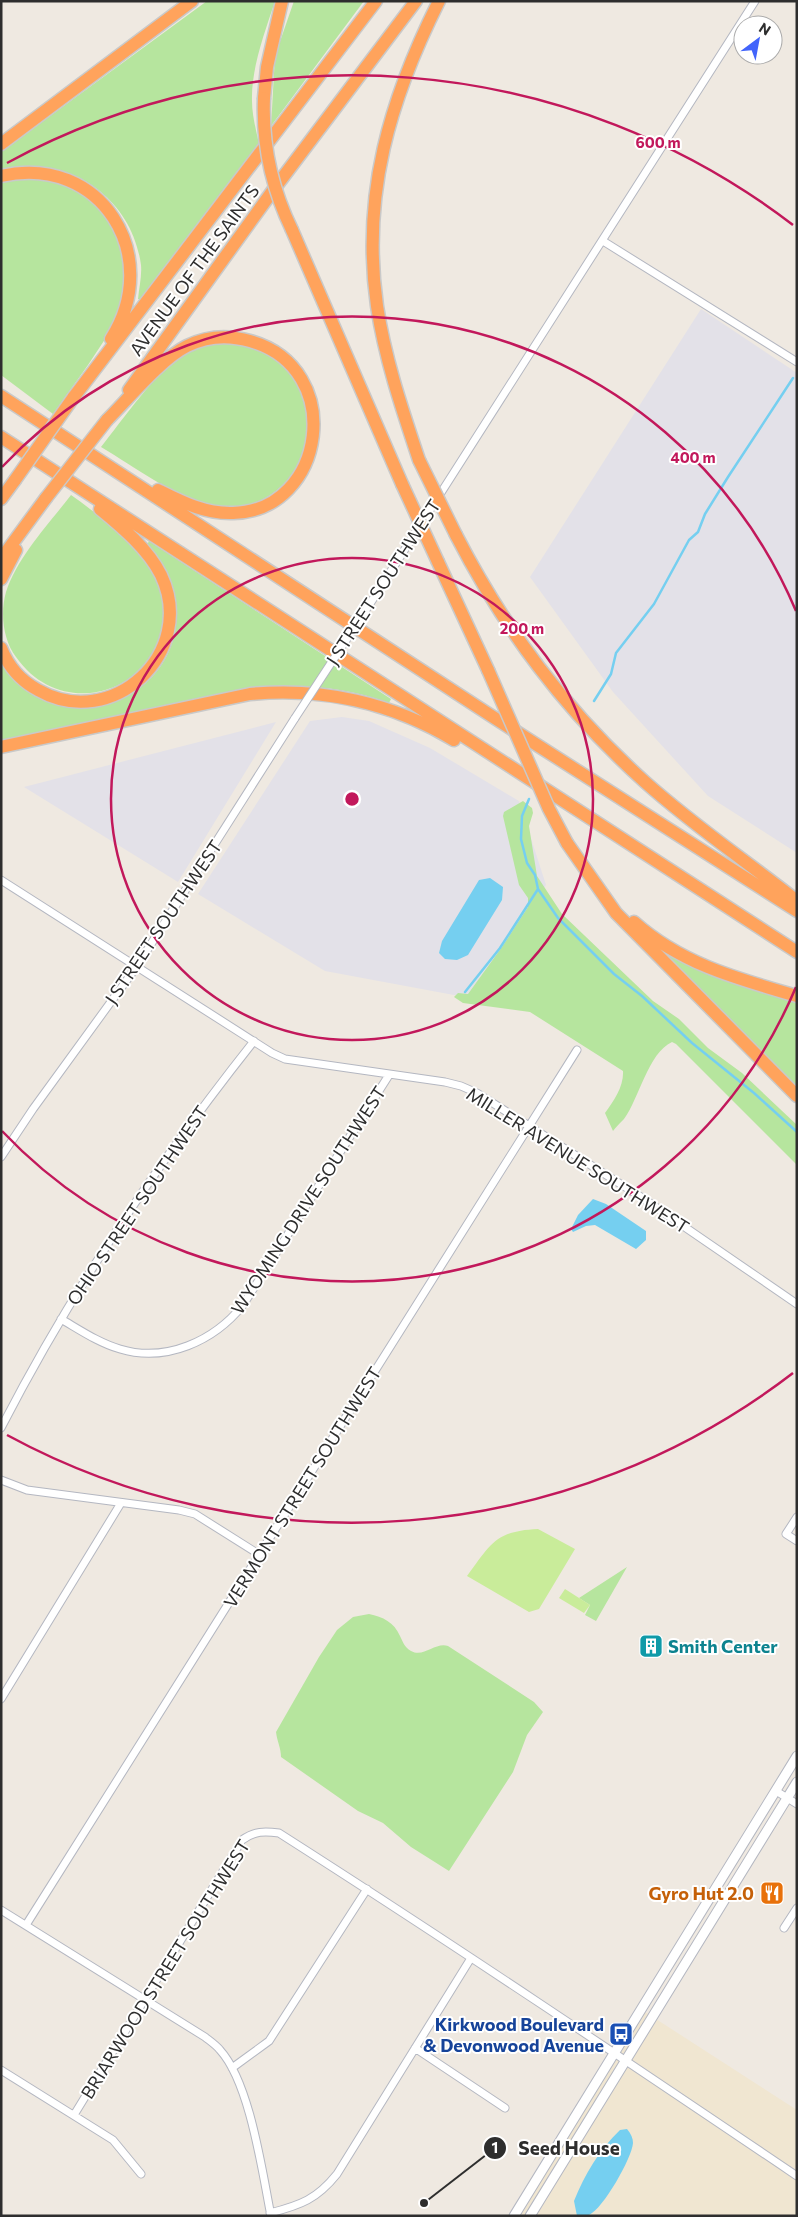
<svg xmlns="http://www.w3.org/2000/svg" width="798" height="2217" font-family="Commissioner,sans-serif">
	<rect width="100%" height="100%" fill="#efe9e1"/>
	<path fill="#e3e1e8" d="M 701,309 L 797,373 L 797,853 L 708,796 L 613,692 L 530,577 Z
		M 342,717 L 369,721 L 430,748 L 519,801 L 546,885 L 470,998 L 325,971 L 198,894 L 310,721 Z
		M 276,722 L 178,882 L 24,787 Z"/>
	<path fill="#f0e6d1" d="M 642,2010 L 797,2110 L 797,2216 L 515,2216 Z"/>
	<path fill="#b6e59e" d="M 207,1 L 275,1 C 265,32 251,68 252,101 C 252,115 256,130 259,144 L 142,300 L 138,299 C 139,288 142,276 141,265 C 132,197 67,153 1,170 L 1,152 Z
		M 294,1 L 364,1 L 271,126 L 275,56 Z
		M 39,177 L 70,185 L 86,194 L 116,226 L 128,282 L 115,324 L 88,365 L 53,414 L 1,375 L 1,181 Z
		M 227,342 C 235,343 243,344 250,345 C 257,347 264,352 270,356 C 344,398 304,516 219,507 C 183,503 133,466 101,447 C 121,422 160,366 186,352 C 199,345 213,344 227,342 Z
		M 71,495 C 98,514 149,554 159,586 C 189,676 71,735 16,657 C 3,640 0,613 6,592 C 18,556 48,525 71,495 Z
		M 149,541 L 391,699 L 389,703 C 303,672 236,691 150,709 C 100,720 51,730 1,741 L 1,659 C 8,668 16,682 26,688 C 107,744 206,665 168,576 C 164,564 155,554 147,545 Z
		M 523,801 L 532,808 L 533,813 L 529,826 L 537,876 L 562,914 L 653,1001 L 679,1019 L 708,1048 L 742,1073 L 797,1125 L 797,1165 L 676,1044 L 672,1042 C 648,1053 639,1099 624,1119 C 620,1123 616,1127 613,1131 L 605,1113 C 614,1101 624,1086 623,1071 L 530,1012 L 463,1003 L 454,997 L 458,993 L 468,994 L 502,947 L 528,907 L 528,898 L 519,885 L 503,816 L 504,812 Z
		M 668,955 L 715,977 L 797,1002 L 797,1087 L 676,966 Z
		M 627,1567 L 596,1621 L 585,1615 L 590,1605 L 579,1598 Z
		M 369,1614 C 383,1617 394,1622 400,1636 C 403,1642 404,1647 411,1651 C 424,1658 435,1642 448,1646 L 534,1702 L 543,1712 L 527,1735 L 513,1772 L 449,1871 L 411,1847 L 383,1823 L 358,1811 L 281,1757 C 281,1748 277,1741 276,1732 L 319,1657 L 337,1630 L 353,1617 Z"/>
	<path fill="#c9ec9a" d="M 538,1529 L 575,1549 L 539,1609 L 529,1612 L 467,1576 C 491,1544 495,1531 538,1529 Z
		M 565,1589 L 590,1605 L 584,1613 L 559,1598 Z"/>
	<path fill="#75cff0" d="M 490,878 L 503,887 L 502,900 L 468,955 L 457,960 L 445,959 L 439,953 L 442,941 L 479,880 Z
		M 593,1199 L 606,1204 L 646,1231 L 646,1240 L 636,1249 L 595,1225 L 586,1226 L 573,1232 L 571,1229 L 578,1215 Z
		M 627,2129 C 631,2134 633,2138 633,2143 C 632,2158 603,2209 589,2215 C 586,2217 581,2216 577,2216 L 574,2201 C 585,2174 599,2150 620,2130 Z"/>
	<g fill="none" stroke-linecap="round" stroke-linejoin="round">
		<path stroke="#75cff0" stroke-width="2.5" d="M 594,701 L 611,674 L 616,653 L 654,604 L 689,540 L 698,532 L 705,514 L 728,477 L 793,378
			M 529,799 L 522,816 L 521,839 L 527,863 L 535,875 L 538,889 L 558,918 L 614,974 L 642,996 L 692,1043 L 754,1093 L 797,1132
			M 465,992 L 500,948 L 538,889"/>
		<g stroke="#b4b7c1" stroke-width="9">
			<path id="street" d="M 603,241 L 797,362
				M 375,596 L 755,1
				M 1,880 L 272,1053 L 285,1059 L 445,1082 L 461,1086 L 477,1093 L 641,1197 L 797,1304
				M 1,1157 L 33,1109 L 137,966 L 295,718
				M 61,1319 C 80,1330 99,1343 120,1349 C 166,1363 214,1341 243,1305 L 389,1075
				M 1,1428 C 72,1290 158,1162 254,1041
				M 1,1480 L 27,1490 L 179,1510 L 195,1514 L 260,1555
				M 797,1517 L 786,1534 L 797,1541
				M 1,1699 L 121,1503
				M 776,1791 L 797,1804
				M 1,1910 L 205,2037 C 210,2041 216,2045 220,2050 C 250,2083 262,2171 271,2216
				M 26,1925 L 577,1050
				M 784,1928 L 797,1908
				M 415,2048 L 505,2108
				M 232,2068 L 269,2041 L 367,1889
				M 1,2070 L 113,2140 L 141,2174
				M 74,2115 L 242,1840 C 255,1831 264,1831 279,1833 C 453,1944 625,2060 797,2176
				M 270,2213 C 301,2205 317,2199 337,2174 L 471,1958"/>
		</g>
		<g stroke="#b4b7c1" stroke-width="11">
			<path id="secondary" d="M 514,2216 L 797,1756
				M 530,2216 L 797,1782"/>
		</g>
		<g stroke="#c9c9c9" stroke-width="15">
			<path id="highway" d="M 264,98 L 267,67 L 282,1
				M 1,144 L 192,1
				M 1,176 C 101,153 164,256 111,339
				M 292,230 L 402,484
				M 129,390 L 274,189 L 416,1
				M 1,396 L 490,715 L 797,911
				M 73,398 L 376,1
				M 107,420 C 129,398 161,359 187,346 C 207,336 229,335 250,341 C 347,368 326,511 233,513 C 205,514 182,502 158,490
				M 1,437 L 797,952
				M 419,460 C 402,409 385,359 377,306 C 361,195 390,99 439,1
				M 1,499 L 15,480
				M 456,535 C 505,630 565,710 645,782 C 693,825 746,861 797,901
				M 1,559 L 46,498
				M 438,562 L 488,670
				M 1,579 L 16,550
				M 1,648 C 8,666 21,681 38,690 C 112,732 198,653 161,575 C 148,549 122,527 100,509
				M 1,747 L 250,694 C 322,687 392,703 454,740
				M 567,843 L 616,913 L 797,1096
				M 634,922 C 681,964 738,979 797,996"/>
		</g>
		<use href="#street" stroke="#fff" stroke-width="7"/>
		<use href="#secondary" stroke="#fff" stroke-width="9"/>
		<use href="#highway" stroke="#ffa35c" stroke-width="12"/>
		<g stroke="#b4b7c1" stroke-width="9" stroke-linecap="butt">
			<path id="street-bridge" d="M 295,718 L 375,596"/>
		</g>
		<g stroke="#c9c9c9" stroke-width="15" stroke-linecap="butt">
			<path id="highway-bridge" d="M 264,98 C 262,145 271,187 292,230
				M 419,460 L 456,535
				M 15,480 L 73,398
				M 402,484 L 438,562
				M 46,498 L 107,420
				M 488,670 L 549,809 L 567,843"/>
		</g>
		<use href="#street-bridge" stroke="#fff" stroke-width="7"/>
		<use href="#highway-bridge" stroke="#ffa35c" stroke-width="12"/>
	</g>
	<g fill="none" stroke="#c2185b" stroke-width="2.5">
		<circle cx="352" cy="799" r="241"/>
		<path d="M796 987A482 482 0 0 1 2 1131M2 467A482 482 0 0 1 796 611"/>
		<path d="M793 1373A724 724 0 0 1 7 1435M7 163A724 724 0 0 1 793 225"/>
	</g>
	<defs>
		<g id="building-square" transform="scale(1.25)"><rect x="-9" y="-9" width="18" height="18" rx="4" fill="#0f9aa8" stroke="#fff"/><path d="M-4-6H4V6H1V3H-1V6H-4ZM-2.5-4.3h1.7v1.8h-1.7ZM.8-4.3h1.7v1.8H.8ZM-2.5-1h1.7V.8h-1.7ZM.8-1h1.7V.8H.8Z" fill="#fff"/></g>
		<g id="restaurant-square" transform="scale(1.25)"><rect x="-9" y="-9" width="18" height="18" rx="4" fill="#e8710a" stroke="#fff"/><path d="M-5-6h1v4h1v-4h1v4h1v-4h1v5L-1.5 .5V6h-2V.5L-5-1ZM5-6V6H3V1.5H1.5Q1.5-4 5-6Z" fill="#fff"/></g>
		<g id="bus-square" transform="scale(1.25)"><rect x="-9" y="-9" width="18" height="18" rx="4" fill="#1a4fb4" stroke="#fff"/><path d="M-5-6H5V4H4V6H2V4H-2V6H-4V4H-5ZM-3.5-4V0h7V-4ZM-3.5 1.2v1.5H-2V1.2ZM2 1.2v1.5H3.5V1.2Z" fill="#fff"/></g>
	</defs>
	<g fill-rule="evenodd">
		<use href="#building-square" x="651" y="1646"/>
		<use href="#restaurant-square" x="772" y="1893"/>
		<use href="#bus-square" x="621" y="2034"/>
	</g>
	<g text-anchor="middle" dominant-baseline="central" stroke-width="4" stroke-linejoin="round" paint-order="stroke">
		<g font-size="18" fill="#2e2e2e" stroke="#fff">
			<text transform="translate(194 270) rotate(-54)">AVENUE OF THE SAINTS</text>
			<text transform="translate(383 582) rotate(-57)">J STREET SOUTHWEST</text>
			<text transform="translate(163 922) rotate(-56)">J STREET SOUTHWEST</text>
			<text transform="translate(578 1160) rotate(32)">MILLER AVENUE SOUTHWEST</text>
			<text transform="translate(308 1200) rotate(-57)">WYOMING DRIVE SOUTHWEST</text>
			<text transform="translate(137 1205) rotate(-56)">OHIO STREET SOUTHWEST</text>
			<text transform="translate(302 1487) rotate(-58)">VERMONT STREET SOUTHWEST</text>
			<text transform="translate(165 1969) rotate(-58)">BRIARWOOD STREET SOUTHWEST</text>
		</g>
		<g font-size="18" font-weight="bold" fill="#0d838f" stroke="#fff" text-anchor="start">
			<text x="668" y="1646">Smith Center</text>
		</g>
		<g font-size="18" font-weight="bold" fill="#c56008" stroke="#fff" text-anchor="end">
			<text x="754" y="1893">Gyro Hut 2.0</text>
		</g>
		<g font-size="18" font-weight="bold" fill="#164399" stroke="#fff" text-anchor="end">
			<text x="604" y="2024">Kirkwood Boulevard<tspan x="604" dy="21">&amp; Devonwood Avenue</tspan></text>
		</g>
	</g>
	<circle cx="352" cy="799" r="8" fill="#c2185b" stroke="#fff" stroke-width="2.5"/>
	<g font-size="15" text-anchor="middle" font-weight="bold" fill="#c2185b" stroke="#fff" stroke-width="4" stroke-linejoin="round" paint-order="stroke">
		<text x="658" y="148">600 m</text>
		<text x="693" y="463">400 m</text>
		<text x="522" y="634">200 m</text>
	</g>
	<path fill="none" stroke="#2e2e2e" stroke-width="2" d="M424 2203L495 2148"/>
	<g fill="#2e2e2e" stroke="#fff" stroke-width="2">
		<circle cx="424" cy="2203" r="5"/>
		<circle cx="495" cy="2148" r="12"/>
	</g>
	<g font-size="15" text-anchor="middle" font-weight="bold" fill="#fff">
		<text x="495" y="2153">1</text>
	</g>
	<g font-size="19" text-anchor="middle" font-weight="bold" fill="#2e2e2e" stroke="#fff" stroke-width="4" stroke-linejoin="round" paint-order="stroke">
		<text x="569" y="2155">Seed House</text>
	</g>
	<rect width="798" height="2217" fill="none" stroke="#2e2e2e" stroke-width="5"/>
	<g transform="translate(758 40) rotate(32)"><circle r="24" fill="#ffffff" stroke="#ababab"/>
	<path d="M0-4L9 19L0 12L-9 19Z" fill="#4264fb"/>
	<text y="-8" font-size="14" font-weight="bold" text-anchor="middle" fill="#2e2e2e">N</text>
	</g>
</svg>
